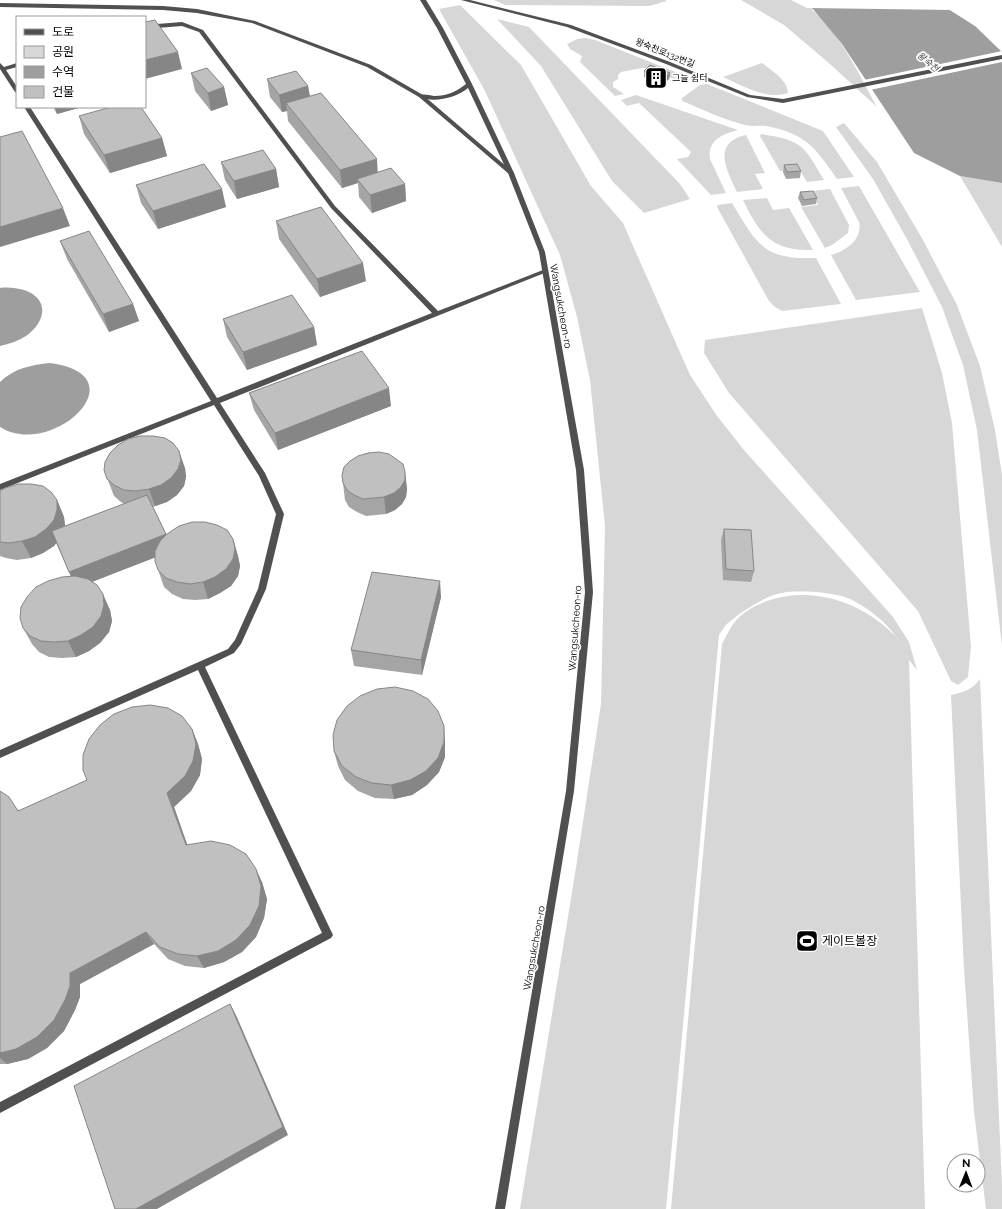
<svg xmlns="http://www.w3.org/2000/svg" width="1002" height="1209" font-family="Raleway,'Noto Sans KR',sans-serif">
	<rect width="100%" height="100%" fill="#fff"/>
	<path fill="#d7d7d7" d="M 494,0 L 665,0 L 667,1 L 649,6 L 505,5 Z
		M 741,0 C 754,0 782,0 794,0 C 829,9 860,76 877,107 L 830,64 L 784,25 Z
		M 460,5 L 521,65 L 591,186 L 623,223 L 690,375 L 717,416 L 744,450 L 893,617 L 909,642 L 917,670 L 909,660 L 925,1209 L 671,1209 L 722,644 C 726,637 729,629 734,623 C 742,612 756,605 767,601 C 813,585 863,602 896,637 C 887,622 862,603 845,597 C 829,592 798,590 781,593 C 767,595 739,613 728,623 C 724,626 722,631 719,635 L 666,1209 L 520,1209 L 575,874 L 601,704 L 605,526 L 590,380 L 577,317 L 560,255 L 485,91 L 439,9 Z
		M 497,19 L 529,27 L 680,184 L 690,199 L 644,213 L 612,181 L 541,66 Z
		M 585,38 L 595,40 L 683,75 L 674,79 L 648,68 L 642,68 L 621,72 L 618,75 L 618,79 L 613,82 L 613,87 L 624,94 L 615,96 L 580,62 L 582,56 L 570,49 L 567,44 L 577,39 Z
		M 762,63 C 772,71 788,80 788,93 C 766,100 743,86 723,77 Z
		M 707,84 L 823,131 L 854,177 L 837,179 C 816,148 805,133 766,126 C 759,125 752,127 745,125 C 724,120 702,109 682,101 L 682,98 L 700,85 Z
		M 636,95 L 738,130 C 723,134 707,140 710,159 L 726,193 L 711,195 L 677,159 L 688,157 L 691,152 L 639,103 L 627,106 L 621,100 Z
		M 844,123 L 877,162 L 923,240 L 957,305 L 980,366 L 995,430 L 1002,475 L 1002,646 L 977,430 L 963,365 L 942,307 L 908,241 L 873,179 L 836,127 Z
		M 761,134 C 803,140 804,146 824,180 L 807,182 L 799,169 L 780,171 L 760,136 Z
		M 746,135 L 765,173 L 755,174 L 763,189 L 737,192 C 727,171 711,143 746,135 Z
		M 960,176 L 1002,183 L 1002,247 Z
		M 859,186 L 920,292 L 856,300 L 831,255 C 846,251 863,239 859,222 L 841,188 Z
		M 830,189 L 849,225 L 848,233 L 832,245 L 825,248 L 801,207 L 818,205 L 811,191 Z
		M 767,198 L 773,210 L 789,208 L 813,250 C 772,251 760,235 743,200 Z
		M 732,203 C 757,244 763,260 816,258 L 841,304 L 782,311 L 775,307 L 769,301 L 717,207 L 718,205 Z
		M 922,308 L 942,373 L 952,423 L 971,646 L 968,677 L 958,685 L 951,681 L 918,611 L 729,393 L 704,353 L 705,340 Z
		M 980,679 L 1002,1186 L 1002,1209 L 986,1209 L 974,1112 L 964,969 L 951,695 C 964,692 972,690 980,679 Z"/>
	<path fill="#9e9e9e" d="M 793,0 L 934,0 L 975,26 L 1002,52 L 1002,183 L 960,176 L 914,153 L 842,44 L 813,9 Z
		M 0,288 C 8,287 17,288 24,290 C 51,299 45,323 26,336 C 18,341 9,344 0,346 Z
		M 50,363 C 142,375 52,460 0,427 L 0,382 C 14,368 32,365 50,363 Z"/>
	<path fill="#fff" d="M 791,0 L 938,0 L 953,10 L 807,8 Z
		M 1002,51 L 1002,62 L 870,90 L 864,80 Z"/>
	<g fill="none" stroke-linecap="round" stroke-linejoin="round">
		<path fill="#505050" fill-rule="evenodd" d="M 182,22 L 203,30 L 335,206 L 438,311 L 543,270 L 547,270 L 548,271 L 547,272 L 220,403 L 265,473 L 284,514 L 266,589 L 241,644 L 234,653 L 205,667 L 333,935 L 331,938 L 0,1113 L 0,1102 L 322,933 L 198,670 L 0,758 L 0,750 L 228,649 L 235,640 L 258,589 L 276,514 L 259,476 L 214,405 L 0,490 L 0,484 L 211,401 L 24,107 L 30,107 L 217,398 L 432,313 L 331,208 L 199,32 L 182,26 L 157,28 L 145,31 L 145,27 L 157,24 Z
			M 0,63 L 4,67 L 17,63 L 17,67 L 6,70 L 17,87 L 17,93 L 15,92 L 0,69 Z"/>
		<path fill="#505050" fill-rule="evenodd" d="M 420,0 L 426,0 L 443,28 L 472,84 L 514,173 L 545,252 L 584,470 L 593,592 L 574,791 L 505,1209 L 495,1209 L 566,791 L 585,592 L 576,470 L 539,252 L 508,173 L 468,88 C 456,98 432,104 418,96 C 423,93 428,95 434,96 C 447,96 456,92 466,84 L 437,28 Z
			M 461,0 L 470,0 L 571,25 L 670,62 L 750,95 L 783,99 L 1002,55 L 1002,59 L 783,103 L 747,97 L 666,64 L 567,27 Z"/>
		<path fill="#505050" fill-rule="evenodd" d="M 0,3 L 163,6 L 197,9 L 255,21 L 371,65 L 423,95 L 514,173 L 511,175 L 509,174 L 419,97 L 367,67 L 252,23 L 197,13 L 163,10 L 0,7 Z"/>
	</g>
	<path fill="#a5a5a5" d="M 644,71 L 670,73 L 669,79 L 663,84 L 644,77 Z
		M 191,73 L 224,87 L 228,105 L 211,111 L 195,91 Z
		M 267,79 L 308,86 L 310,96 L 378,172 L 405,184 L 406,201 L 372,213 L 359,197 L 358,183 L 342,188 L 288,121 L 287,111 L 282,112 L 270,97 Z
		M 53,107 L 82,107 L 57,114 Z
		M 79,116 L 162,138 L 167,156 L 110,173 L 84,134 Z
		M 221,162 L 276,169 L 279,187 L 237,199 L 225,180 Z
		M 784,165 L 801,171 L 800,178 L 786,179 L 783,172 Z
		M 136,185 L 226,207 L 158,229 L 141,203 Z
		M 800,192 L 817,198 L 816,204 L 802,206 L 798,198 Z
		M 276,221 L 366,281 L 320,297 L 279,239 Z
		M 60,241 L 133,304 L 139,321 L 109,332 L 67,259 Z
		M 223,319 L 314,327 L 317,345 L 247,370 L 227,337 Z
		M 249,393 L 391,406 L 278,450 L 254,410 Z
		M 185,468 L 186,477 L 184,486 L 177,495 L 167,502 L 153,507 L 166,534 L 233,539 L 238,556 L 240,566 L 238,576 L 231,586 L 220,593 L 208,599 L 195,600 L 183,599 L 172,594 L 164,587 L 155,561 L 155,557 L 92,582 L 110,610 L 112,621 L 109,632 L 100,643 L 89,651 L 76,657 L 62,658 L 49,657 L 39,652 L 32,644 L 23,628 L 71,576 L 56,543 L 54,546 L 43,553 L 31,558 L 17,560 L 6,558 L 0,556 L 0,491 L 57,500 L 64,517 L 65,526 L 124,504 L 121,502 L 114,496 L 104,470 Z
		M 405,472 L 407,489 L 406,497 L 402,504 L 395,510 L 386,514 L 366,516 L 357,512 L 349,507 L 345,500 L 343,483 Z
		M 724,529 L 754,571 L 751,582 L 723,580 L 721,540 Z
		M 441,597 L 422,675 L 354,666 L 351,650 Z
		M 192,729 L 198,744 L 202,759 L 200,775 L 191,791 L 174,807 L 187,845 L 262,882 L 267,899 L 264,918 L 256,937 L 242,952 L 224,962 L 204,968 L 185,966 L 168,959 L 154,944 L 80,984 L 80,997 L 75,1010 L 64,1031 L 47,1048 L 28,1059 L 7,1064 L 0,1064 L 0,791 L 19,811 L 87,780 Z
		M 445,741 L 445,757 L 439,772 L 427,785 L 412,795 L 394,799 L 375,798 L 358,791 L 345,780 L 338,766 L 334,751 Z"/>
	<path fill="#868686" d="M 178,52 L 182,69 L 145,79 L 145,60 Z
		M 670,73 L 669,79 L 663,84 L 664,78 Z
		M 308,86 L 311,104 L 286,103 L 287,111 L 282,112 L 279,95 Z
		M 224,87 L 228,105 L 211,111 L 208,93 Z
		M 55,107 L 82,107 L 57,114 Z
		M 162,138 L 167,156 L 110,173 L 104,155 Z
		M 377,159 L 378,177 L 357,179 L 358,183 L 342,188 L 340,170 Z
		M 276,169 L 279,187 L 237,199 L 234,181 Z
		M 405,184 L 406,201 L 372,213 L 370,195 Z
		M 222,189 L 226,207 L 158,229 L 153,211 Z
		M 63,208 L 70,226 L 0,247 L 0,227 Z
		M 363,263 L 366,281 L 320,297 L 317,279 Z
		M 133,304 L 139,321 L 109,332 L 103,314 Z
		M 314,327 L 317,345 L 247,370 L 243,352 Z
		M 389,388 L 391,406 L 278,450 L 275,433 Z
		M 179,451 L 185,468 L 186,477 L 184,486 L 177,495 L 167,502 L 155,506 L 149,489 Z
		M 405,472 L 407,489 L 406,497 L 402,504 L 395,510 L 386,514 L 384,497 Z
		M 57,500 L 64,517 L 65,526 L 62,536 L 54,546 L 43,553 L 31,558 L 22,541 Z
		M 166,534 L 172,551 L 76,588 L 69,572 Z
		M 233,539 L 238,556 L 240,566 L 238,576 L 231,586 L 220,593 L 208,599 L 203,582 Z
		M 440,581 L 441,597 L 422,675 L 421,660 Z
		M 103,594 L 110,610 L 112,621 L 109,632 L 100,643 L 89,651 L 76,657 L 68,641 Z
		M 444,726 L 445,741 L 445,757 L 439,772 L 427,785 L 412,795 L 394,799 L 391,785 Z
		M 192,729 L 198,744 L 202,759 L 200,775 L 191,791 L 174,807 L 192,858 L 186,845 L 167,793 Z
		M 256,869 L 262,882 L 267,899 L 264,918 L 256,937 L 242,952 L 224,962 L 204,968 L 197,956 Z
		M 146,932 L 154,944 L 80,984 L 80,997 L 75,1010 L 64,1031 L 47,1048 L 28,1059 L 7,1064 L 0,1058 L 0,1053 L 70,973 Z
		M 230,1004 L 236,1015 L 288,1135 L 157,1209 L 136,1209 Z"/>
	<path fill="#c0c0c0" stroke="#868686" d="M 155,20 L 178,52 L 145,60 L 145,22 Z
		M 650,65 L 670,73 L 664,78 L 644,71 Z
		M 207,68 L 224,87 L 208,93 L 191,73 Z
		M 296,71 L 308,86 L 279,95 L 267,79 Z
		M 321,93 L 377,159 L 340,170 L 286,103 Z
		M 111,107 L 141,107 L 162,138 L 104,155 L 79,116 Z
		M 22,131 L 63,208 L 0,227 L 0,137 Z
		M 263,150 L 276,169 L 234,181 L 221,162 Z
		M 204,164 L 222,189 L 153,211 L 136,185 Z
		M 797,164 L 801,171 L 787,172 L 784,165 Z
		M 391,168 L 405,184 L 370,195 L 357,179 Z
		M 813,191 L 817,198 L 804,200 L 800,192 Z
		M 321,207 L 363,263 L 317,279 L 276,221 Z
		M 89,231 L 133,304 L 103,314 L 60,241 Z
		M 292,295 L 314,327 L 243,352 L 223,319 Z
		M 362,351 L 389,388 L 275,433 L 249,393 Z
		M 140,436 L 153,436 L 165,438 L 173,443 L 179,451 L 181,460 L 178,469 L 171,478 L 161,485 L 149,489 L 136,491 L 124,490 L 114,485 L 107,479 L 104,470 L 105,462 L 110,453 L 118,445 L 128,439 Z
		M 379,452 L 389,454 L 403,464 L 405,472 L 405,480 L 401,487 L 394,493 L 384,497 L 363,499 L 354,495 L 347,490 L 343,483 L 342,475 L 344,467 L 350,461 L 358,456 L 368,453 Z
		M 18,484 L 31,484 L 43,486 L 51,492 L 57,500 L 57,510 L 54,520 L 46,529 L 35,537 L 22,541 L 9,543 L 0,542 L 0,491 L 5,488 Z
		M 147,495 L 166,534 L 69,572 L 52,531 Z
		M 192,522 L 205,522 L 217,525 L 227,530 L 233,539 L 235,549 L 233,559 L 226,569 L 215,577 L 203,582 L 190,584 L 177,582 L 166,578 L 158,570 L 155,561 L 155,551 L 160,541 L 167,534 L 179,526 Z
		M 724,529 L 751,530 L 754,571 L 726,569 Z
		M 372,572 L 440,581 L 421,660 L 351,650 Z
		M 75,576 L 88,579 L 97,585 L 103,594 L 104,605 L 101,616 L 93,627 L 81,635 L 68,641 L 54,642 L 41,641 L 30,636 L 23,628 L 20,618 L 21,607 L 27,597 L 36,587 L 48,581 L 62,577 Z
		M 395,687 L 413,691 L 428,699 L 438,711 L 444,726 L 444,742 L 438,758 L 426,771 L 410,780 L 391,785 L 372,783 L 356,777 L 342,766 L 334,751 L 333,735 L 337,720 L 347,706 L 360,696 L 377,689 Z
		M 150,705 L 168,708 L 182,716 L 192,729 L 196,744 L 193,761 L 185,776 L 167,793 L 186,845 L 211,841 L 230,845 L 246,854 L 256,869 L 261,886 L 259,906 L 250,925 L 236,940 L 218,951 L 197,956 L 178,954 L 160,947 L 146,932 L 70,973 L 70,986 L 65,1000 L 54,1020 L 37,1037 L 16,1049 L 0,1053 L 0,791 L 9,797 L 18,811 L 87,780 L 83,770 L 83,755 L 89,739 L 100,725 L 114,714 L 132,707 Z
		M 230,1004 L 283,1127 L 136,1209 L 115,1209 L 74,1086 Z"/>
	<defs>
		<g id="building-square" transform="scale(1.15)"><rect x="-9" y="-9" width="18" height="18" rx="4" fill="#000" stroke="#fff"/><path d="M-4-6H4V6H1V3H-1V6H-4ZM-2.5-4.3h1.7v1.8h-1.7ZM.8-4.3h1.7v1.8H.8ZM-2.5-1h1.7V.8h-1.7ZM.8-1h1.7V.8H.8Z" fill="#fff"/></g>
		<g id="stadium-square" transform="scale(1.15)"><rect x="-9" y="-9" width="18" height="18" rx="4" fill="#000" stroke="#fff"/><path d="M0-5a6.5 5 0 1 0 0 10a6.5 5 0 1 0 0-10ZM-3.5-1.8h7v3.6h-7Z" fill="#fff"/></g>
	</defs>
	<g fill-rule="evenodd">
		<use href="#building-square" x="656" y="78"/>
		<use href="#stadium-square" x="807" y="941"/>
	</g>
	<g text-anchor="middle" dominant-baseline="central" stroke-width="3.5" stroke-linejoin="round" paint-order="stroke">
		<g font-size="9" fill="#000" stroke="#fff">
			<text transform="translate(665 53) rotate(22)">왕숙천로132번길</text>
		</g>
		<g font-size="9" font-style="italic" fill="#3f3f3f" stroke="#fff">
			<text transform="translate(928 62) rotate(40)">왕숙천</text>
		</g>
		<g font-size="9" fill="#000" stroke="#fff" text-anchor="start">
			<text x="672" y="78">그늘 쉼터</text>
		</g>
		<g font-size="10" fill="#000" stroke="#fff">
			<text transform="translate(561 306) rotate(80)">Wangsukcheon-ro</text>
			<text transform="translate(575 628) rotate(-86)">Wangsukcheon-ro</text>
			<text transform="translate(534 948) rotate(-80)">Wangsukcheon-ro</text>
		</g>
		<g font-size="12" fill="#000" stroke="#fff" text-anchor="start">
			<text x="822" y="941">게이트볼장</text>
		</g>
	</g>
	<rect x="16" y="16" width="130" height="92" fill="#ffffff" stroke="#999999"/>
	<rect x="24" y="29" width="20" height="6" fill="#505050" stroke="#999999"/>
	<text x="52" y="36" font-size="12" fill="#000000">도로</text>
	<rect x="24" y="46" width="20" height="12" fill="#d7d7d7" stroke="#999999"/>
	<text x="52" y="56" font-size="12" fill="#000000">공원</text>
	<rect x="24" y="66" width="20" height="12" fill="#9e9e9e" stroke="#999999"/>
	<text x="52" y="76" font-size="12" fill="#000000">수역</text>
	<rect x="24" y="86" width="20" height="12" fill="#c0c0c0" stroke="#999999"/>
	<text x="52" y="96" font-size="12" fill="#000000">건물</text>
	<g transform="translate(966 1173) rotate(1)"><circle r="19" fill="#ffffff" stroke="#999999"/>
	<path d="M0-3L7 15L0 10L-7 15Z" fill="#000000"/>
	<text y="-6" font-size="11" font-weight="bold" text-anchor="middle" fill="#000000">N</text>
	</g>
</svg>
